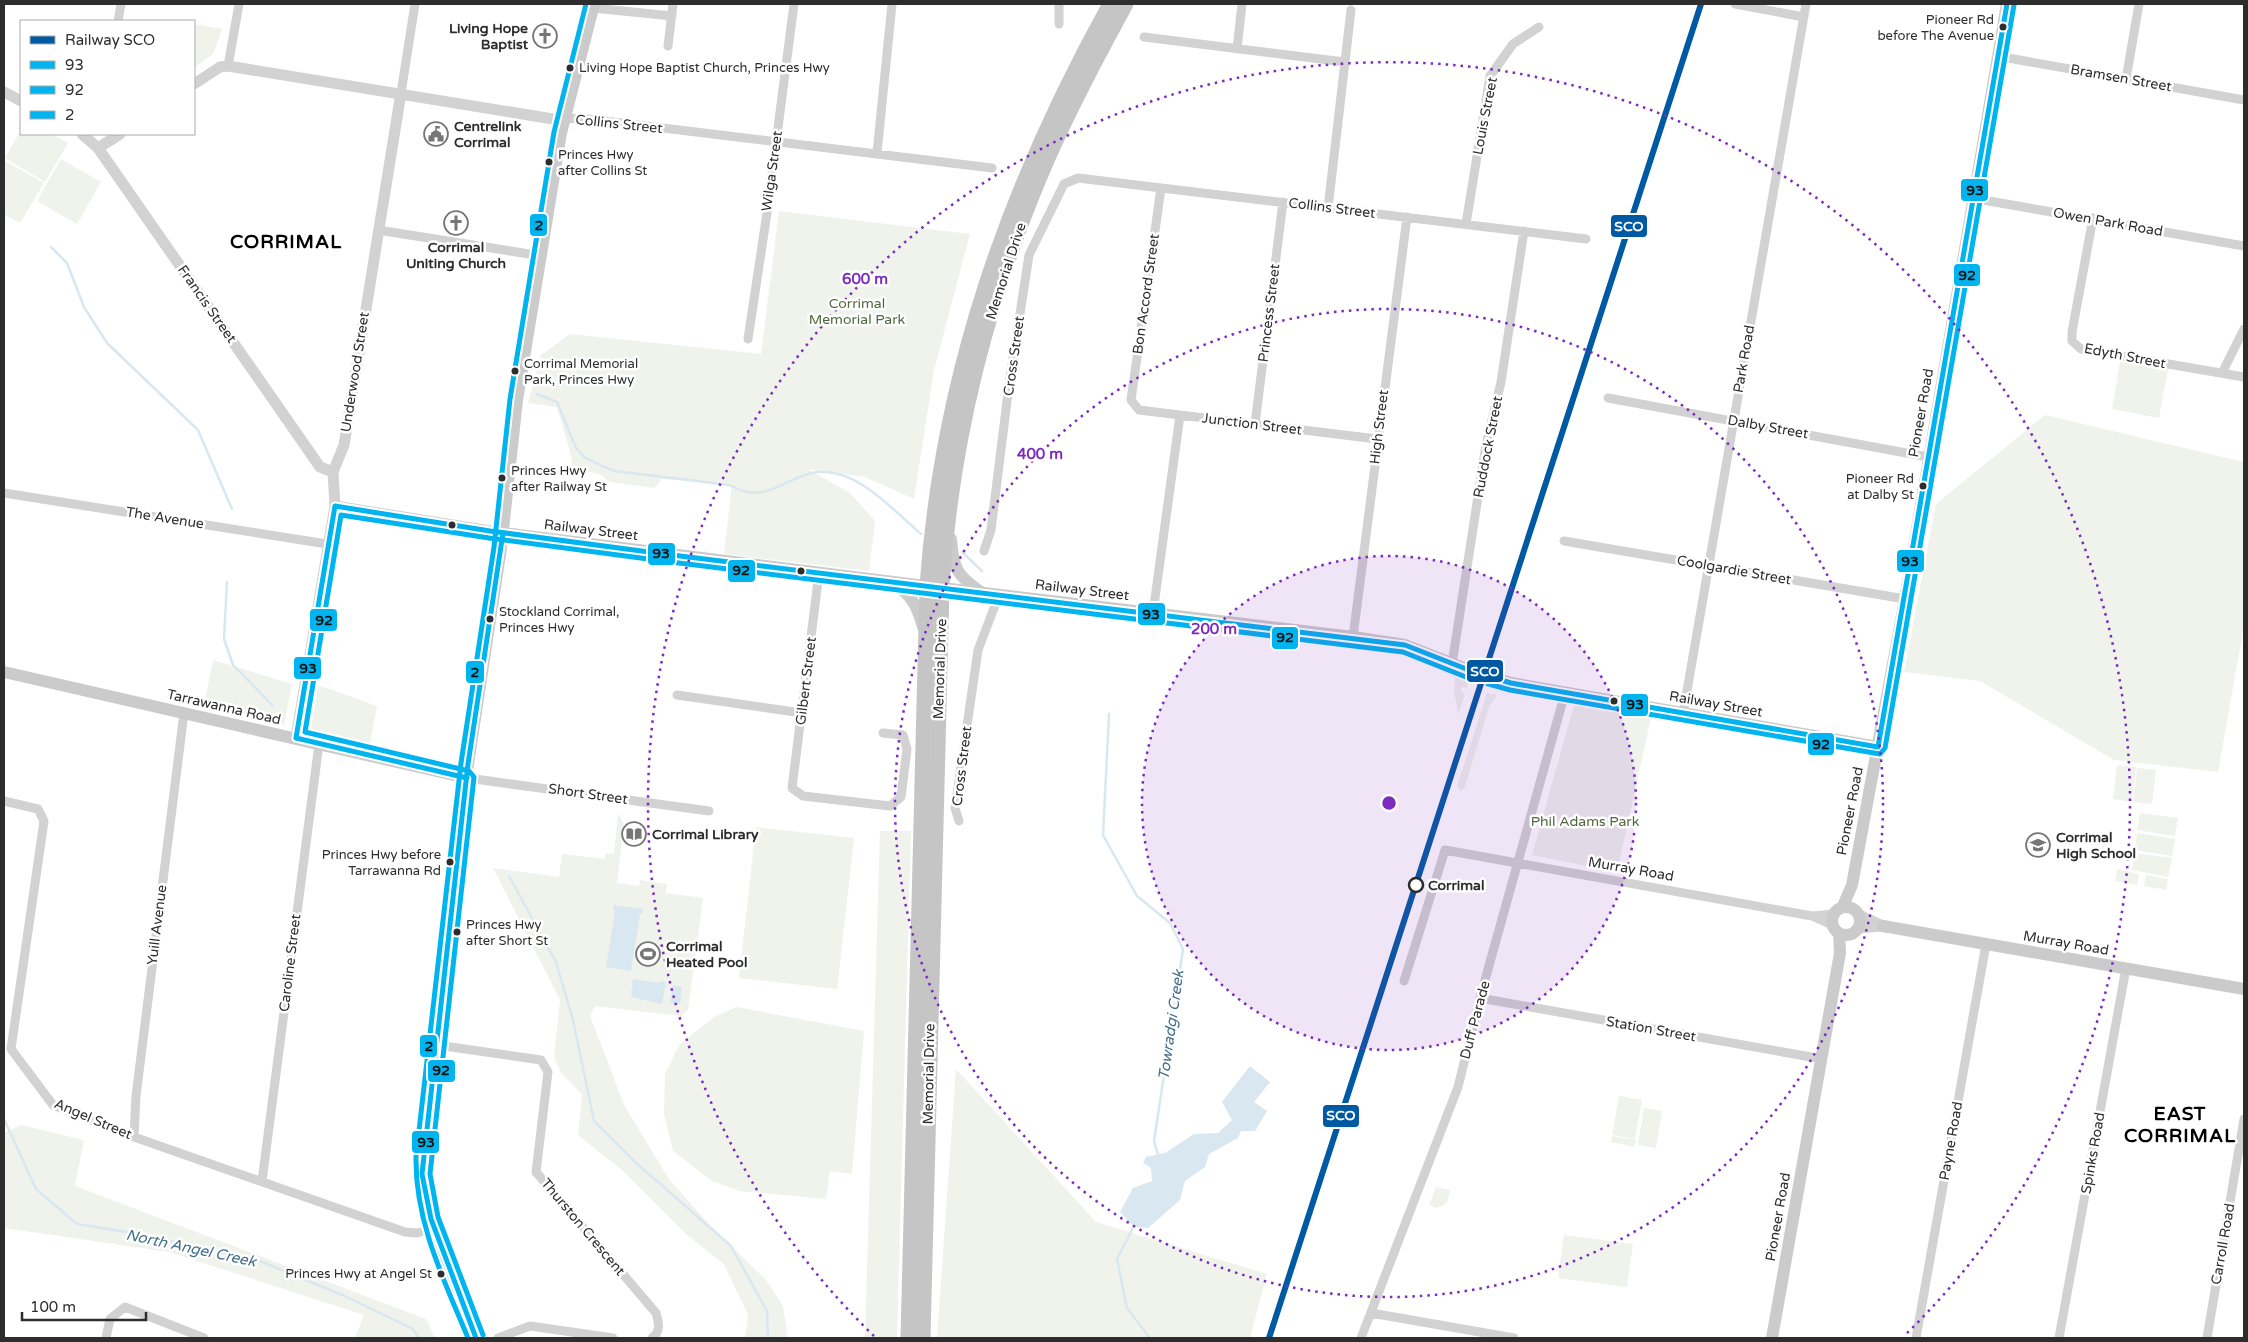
<svg xmlns="http://www.w3.org/2000/svg" width="2248" height="1342" font-family="'Varela Round',sans-serif">
	<rect width="100%" height="100%" fill="#fff"/>
	<path fill="#f0f3ec" d="M 194,24 L 222,29 L 213,54 L 194,68 Z
		M 21,130 L 21,134 L 52,134 L 68,143 L 45,182 L 5,158 Z
		M 61,159 L 101,182 L 77,224 L 37,201 Z
		M 5,161 L 44,183 L 20,223 L 4,214 Z
		M 779,211 L 970,234 L 934,370 L 914,499 L 865,477 L 808,469 L 850,493 L 875,521 L 869,571 L 724,554 L 732,484 L 662,479 L 655,488 L 610,482 L 601,475 L 587,471 L 586,475 L 570,473 L 572,459 L 557,407 L 528,403 L 541,355 L 570,334 L 761,354 Z
		M 2120,362 L 2168,369 L 2159,418 L 2112,409 Z
		M 2045,415 L 2244,462 L 2244,626 L 2218,772 L 2114,760 L 1980,681 L 1904,672 L 1936,504 Z
		M 213,660 L 292,684 L 284,725 L 204,706 Z
		M 1455,676 L 1468,682 L 1467,688 L 1462,687 L 1461,691 L 1465,695 L 1458,714 L 1454,691 Z
		M 318,685 L 377,706 L 370,744 L 311,730 Z
		M 1487,693 L 1497,695 L 1489,707 L 1465,787 L 1461,791 L 1457,786 Z
		M 1574,705 L 1651,718 L 1617,872 L 1532,855 Z
		M 2117,765 L 2136,767 L 2132,802 L 2113,799 Z
		M 2137,768 L 2156,770 L 2152,804 L 2133,802 Z
		M 2140,813 L 2178,818 L 2175,836 L 2137,830 Z
		M 618,814 L 624,824 L 617,883 L 639,886 L 640,880 L 667,884 L 666,893 L 703,898 L 688,1010 L 681,1016 L 595,1006 L 590,1016 L 624,1105 L 669,1179 L 706,1221 L 766,1280 L 783,1306 L 788,1338 L 745,1338 L 748,1315 L 724,1264 L 687,1235 L 622,1170 L 578,1135 L 582,1094 L 561,1073 L 554,1057 L 560,1000 L 493,868 L 559,877 L 562,854 L 605,859 L 606,853 L 614,854 Z
		M 756,827 L 854,838 L 837,989 L 739,978 Z
		M 880,831 L 911,831 L 897,1338 L 865,1338 Z
		M 2137,833 L 2175,839 L 2172,856 L 2135,850 Z
		M 2134,853 L 2172,858 L 2168,877 L 2132,870 Z
		M 2117,869 L 2139,874 L 2137,885 L 2115,881 Z
		M 2146,875 L 2168,879 L 2166,890 L 2144,886 Z
		M 736,1007 L 864,1031 L 852,1174 L 830,1171 L 826,1199 L 739,1191 L 712,1181 L 673,1151 L 664,1114 L 665,1074 L 679,1045 L 714,1017 Z
		M 956,1069 L 1096,1222 L 1267,1274 L 1250,1338 L 937,1338 Z
		M 1619,1096 L 1642,1100 L 1635,1139 L 1612,1135 Z
		M 1644,1108 L 1662,1111 L 1656,1148 L 1638,1145 Z
		M 21,1125 L 84,1140 L 75,1186 L 426,1319 L 435,1338 L 355,1338 L 364,1315 L 169,1252 L 4,1228 L 4,1133 Z
		M 1612,1136 L 1636,1140 L 1634,1147 L 1611,1142 Z
		M 1436,1187 L 1450,1190 L 1447,1203 L 1437,1208 L 1429,1205 Z
		M 1564,1235 L 1633,1244 L 1627,1287 L 1558,1278 Z"/>
	<path fill="#d9e7f0" d="M 614,905 L 643,909 L 642,914 L 640,914 L 631,971 L 606,967 L 615,911 L 613,910 Z
		M 633,979 L 659,983 L 660,981 L 666,982 L 662,1004 L 631,997 Z
		M 673,985 L 682,987 L 680,1004 L 670,1003 Z
		M 1250,1066 L 1270,1082 L 1254,1102 L 1267,1111 L 1255,1131 L 1241,1131 L 1238,1138 L 1209,1154 L 1205,1167 L 1185,1181 L 1180,1200 L 1148,1228 L 1134,1227 L 1120,1212 L 1133,1188 L 1152,1181 L 1151,1168 L 1143,1163 L 1146,1157 L 1165,1153 L 1194,1134 L 1218,1133 L 1232,1120 L 1222,1102 Z"/>
	<g fill="none" stroke-linecap="round" stroke-linejoin="round">
		<path stroke="#d9e7f0" stroke-width="2.5" d="M 51,247 L 67,263 L 84,307 L 107,343 L 198,430 L 232,509
			M 537,394 L 557,402 L 576,448 L 584,457 L 602,466 L 615,471 L 729,485 C 735,487 740,491 747,492 C 772,497 792,475 817,472 C 857,468 893,510 921,534
			M 962,552 L 982,571
			M 227,582 L 224,639 L 233,665 L 273,706
			M 1109,714 L 1103,835 L 1137,896 L 1170,923 L 1183,949 L 1154,1141 L 1158,1155
			M 509,876 L 556,962 L 573,1020 L 594,1121 L 634,1161 L 731,1246 L 767,1311 L 768,1338
			M 4,1119 L 36,1189 L 77,1224 L 133,1233 L 260,1261 L 347,1297 L 413,1329 L 419,1338
			M 1135,1224 L 1117,1259 L 1127,1308 L 1150,1338"/>
		<path stroke="#d2d2d2" stroke-width="9" d="M 1735,4 L 1804,17
			M 593,8 L 672,16
			M 118,21 L 121,4
			M 1059,24 L 1059,4
			M 1144,37 L 1345,62
			M 668,46 L 673,4
			M 1237,49 L 1242,4
			M 1997,56 L 2244,100
			M 228,66 L 239,4
			M 2126,79 L 2139,4
			M 401,93 L 415,4
			M 565,119 L 580,118 L 992,168
			M 877,153 L 892,4
			M 1161,188 L 1131,400 L 1139,410 L 1377,439
			M 1972,198 L 2244,246
			M 1328,208 L 1351,10
			M 2093,218 L 2072,332 L 2072,341 L 2081,349 L 2244,377
			M 1466,224 L 1490,76 L 1513,44 L 1539,27
			M 378,230 L 542,256
			M 748,339 L 767,213 L 794,4
			M 2222,373 L 2244,329
			M 1608,398 L 1928,457
			M 1255,424 L 1283,202
			M 4,493 L 327,544
			M 1564,541 L 1905,599
			M 984,551 L 991,530 L 1009,385 L 1029,255 L 1064,184 L 1078,178 L 1586,239
			M 819,573 L 792,788 L 803,796 L 890,806 L 901,797 L 907,749 L 903,735 L 883,733
			M 1153,613 L 1180,415
			M 1353,637 L 1407,217
			M 1452,664 L 1486,445 L 1501,382 L 1524,231
			M 677,695 L 802,713
			M 1683,714 L 1806,4
			M 467,778 L 709,811
			M 4,801 L 38,809 L 44,821 L 11,1049 L 53,1105 L 134,1137 L 405,1232 L 417,1233 L 434,1228
			M 959,821 L 955,808 L 978,650 L 999,595
			M 1813,916 L 1833,914
			M 1404,981 L 1445,850 L 1812,916 L 1832,925
			M 1480,998 L 1822,1059
			M 437,1045 L 541,1060 L 548,1072 L 536,1172 L 656,1313 C 659,1323 661,1331 652,1338
			M 134,1137 L 136,1096 L 184,713
			M 262,1181 L 319,744
			M 1371,1313 L 1514,1338
			M 106,1338 L 110,1319 L 125,1307 L 204,1338
			M 498,1338 L 530,1326 L 613,1338
			M 1361,1338 L 1458,1087 L 1480,998 L 1565,693
			M 1916,1338 L 1986,944
			M 2059,1338 L 2126,968
			M 2207,1338 L 2244,1119"/>
		<path stroke="#d2d2d2" stroke-width="11" d="M 194,84 L 220,67 L 228,66 L 553,119 L 565,119
			M 4,92 L 21,101
			M 82,134 L 98,148 L 320,467 L 333,472
			M 98,148 L 120,134
			M 335,506 L 503,533
			M 296,738 L 335,506 L 333,472 L 344,445 L 401,93
			M 1859,915 L 1883,926
			M 1858,928 L 1881,926"/>
		<path stroke="#cbcbcb" stroke-width="12" d="M 503,533 L 942,588 L 1353,637 L 1405,645 L 1474,672 L 1511,683 L 1878,747
			M 951,539 C 953,568 957,576 981,592
			M 893,584 C 911,593 918,608 923,627
			M 4,672 L 467,778
			M 1843,906 L 1852,885 L 1905,599 L 2007,4
			M1832 921a14 14 0 1 1 28 0a14 14 0 1 1-28 0Z
			M 1883,926 L 2244,989
			M 476,1338 C 455,1285 419,1216 423,1158 L 468,764 L 501,548 L 517,400 L 561,133 L 594,4
			M 1772,1338 L 1840,953 L 1839,933"/>
		<path stroke="#c5c5c5" stroke-width="15" d="M 908,1338 L 927,586 C 942,375 1008,188 1110,4
			M 923,1338 L 942,588 C 951,440 989,292 1049,156 C 1072,104 1099,54 1126,4"/>
		<g stroke="#fff" stroke-width="9">
			<path id="bus-1" d="M 1878,747 L 2007,4
				M 467,778 L 296,738 L 335,506 L 490,531 L 672,555 L 1405,645 L 1474,672 L 1511,683 L 1878,747
				M 476,1338 L 431,1219 L 422,1174 L 468,764 L 503,533"/>
		</g>
		<g stroke="#fff" stroke-width="9">
			<path id="bus-2" d="M 483,1335 L 438,1217 L 430,1174 L 474,777 L 469,771 L 305,732 L 341,515 L 489,538 L 671,562 L 1403,652 L 1471,679 L 1510,690 L 1880,754 L 1885,748 L 2014,5"/>
		</g>
		<g stroke="#fff" stroke-width="9">
			<path id="bus-3" d="M 468,1338 C 444,1280 415,1222 416,1157 L 461,763 L 494,547 L 510,399 L 554,132 L 586,4"/>
		</g>
		<use href="#bus-1" stroke="#00b5ef" stroke-width="5"/>
		<use href="#bus-2" stroke="#00b5ef" stroke-width="5"/>
		<use href="#bus-3" stroke="#00b5ef" stroke-width="5"/>
		<g stroke="#fff" stroke-width="10">
			<path id="rail-1" d="M 1269,1338 L 1701,4"/>
		</g>
		<use href="#rail-1" stroke="#005aa3" stroke-width="6"/>
	</g>
	<circle cx="1389" cy="803" r="247" fill="#7b2cbf" fill-opacity=".12"/>
	<g fill="none" stroke="#7b2cbf" stroke-width="2.5" stroke-dasharray="2.5 5">
		<circle cx="1389" cy="803" r="247"/>
		<circle cx="1389" cy="803" r="494"/>
		<path d="M874 1336A741 741 0 1 1 1904 1336"/>
	</g>
	<defs>
		<g id="church-ring" transform="scale(1.25)"><circle r="9.5" fill="#fff" stroke="#767676" stroke-width="1.5"/><path d="M-1.2-6h2.4v3.5h3.3v2.4h-3.3V6h-2.4V-.1h-3.3v-2.4h3.3Z" fill="#767676"/></g>
		<g id="civic-ring" transform="scale(1.25)"><circle r="9.5" fill="#fff" stroke="#767676" stroke-width="1.5"/><path d="M-.6-6.5H3V-4.5H.6V-3L4-1V1h2V6H-6V1h2V-1L-.6-3ZM-1.2 2.5V6h2.4V2.5Z" fill="#767676"/></g>
		<g id="library-ring" transform="scale(1.25)"><circle r="9.5" fill="#fff" stroke="#767676" stroke-width="1.5"/><path d="M-6-4Q-3-5.5-.7-3.5V5Q-3 3-6 4ZM6-4Q3-5.5 .7-3.5V5Q3 3 6 4Z" fill="#767676"/></g>
		<g id="school-ring" transform="scale(1.25)"><circle r="9.5" fill="#fff" stroke="#767676" stroke-width="1.5"/><path d="M0-5L7-2L0 1L-7-2ZM-4 1L0 2.5L4 1V4Q0 6-4 4Z" fill="#767676"/></g>
		<g id="stadium-ring" transform="scale(1.25)"><circle r="9.5" fill="#fff" stroke="#767676" stroke-width="1.5"/><path d="M0-5a6.5 5 0 1 0 0 10a6.5 5 0 1 0 0-10ZM-3.5-1.8h7v3.6h-7Z" fill="#767676"/></g>
	</defs>
	<g fill-rule="evenodd">
		<use href="#church-ring" x="545" y="36"/>
		<use href="#civic-ring" x="436" y="134"/>
		<use href="#church-ring" x="456" y="223"/>
		<use href="#library-ring" x="634" y="834"/>
		<use href="#school-ring" x="2038" y="845"/>
		<use href="#stadium-ring" x="648" y="954"/>
	</g>
	<g fill="#2d2d2d" stroke="#fff" stroke-width="2">
		<circle cx="2003" cy="27" r="4.5"/>
		<circle cx="570" cy="68" r="4.5"/>
		<circle cx="549" cy="162" r="4.5"/>
		<circle cx="515" cy="371" r="4.5"/>
		<circle cx="502" cy="478" r="4.5"/>
		<circle cx="1923" cy="486" r="4.5"/>
		<circle cx="452" cy="525" r="4.5"/>
		<circle cx="801" cy="571" r="4.5"/>
		<circle cx="490" cy="619" r="4.5"/>
		<circle cx="1614" cy="701" r="4.5"/>
		<circle cx="450" cy="862" r="4.5"/>
		<circle cx="457" cy="932" r="4.5"/>
		<circle cx="441" cy="1274" r="4.5"/>
	</g>
	<circle fill="#fff" stroke="#2d2d2d" stroke-width="2.5" cx="1416" cy="885" r="7"/>
	<g text-anchor="middle" dominant-baseline="central" stroke-width="5" stroke-linejoin="round" paint-order="stroke">
		<g font-size="13" fill="#2d2d2d" stroke="#fff" text-anchor="start">
			<text x="1994" y="20" text-anchor="end">Pioneer Rd<tspan x="1994" dy="16">before The Avenue</tspan></text>
			<text x="579" y="68">Living Hope Baptist Church, Princes Hwy</text>
			<text x="558" y="155">Princes Hwy<tspan x="558" dy="16">after Collins St</tspan></text>
			<text x="524" y="364">Corrimal Memorial<tspan x="524" dy="16">Park, Princes Hwy</tspan></text>
			<text x="511" y="471">Princes Hwy<tspan x="511" dy="16">after Railway St</tspan></text>
			<text x="1914" y="479" text-anchor="end">Pioneer Rd<tspan x="1914" dy="16">at Dalby St</tspan></text>
			<text x="499" y="612">Stockland Corrimal,<tspan x="499" dy="16">Princes Hwy</tspan></text>
			<text x="441" y="855" text-anchor="end">Princes Hwy before<tspan x="441" dy="16">Tarrawanna Rd</tspan></text>
			<text x="466" y="925">Princes Hwy<tspan x="466" dy="16">after Short St</tspan></text>
			<text x="432" y="1274" text-anchor="end">Princes Hwy at Angel St</text>
		</g>
		<g font-size="14" font-weight="bold" fill="#2d2d2d" stroke="#fff" text-anchor="start">
			<text x="528" y="28" text-anchor="end">Living Hope<tspan x="528" dy="16">Baptist</tspan></text>
			<text x="454" y="126">Centrelink<tspan x="454" dy="16">Corrimal</tspan></text>
			<text x="456" y="247" text-anchor="middle">Corrimal<tspan x="456" dy="16">Uniting Church</tspan></text>
			<text x="652" y="834">Corrimal Library</text>
			<text x="2056" y="837">Corrimal<tspan x="2056" dy="16">High School</tspan></text>
			<text x="666" y="946">Corrimal<tspan x="666" dy="16">Heated Pool</tspan></text>
		</g>
		<g font-size="14" fill="#2d2d2d" stroke="#fff">
			<text transform="translate(2121 78) rotate(10)">Bramsen Street</text>
			<text transform="translate(1485 116) rotate(-79)">Louis Street</text>
			<text transform="translate(619 124) rotate(6)">Collins Street</text>
			<text transform="translate(772 171) rotate(-82)">Wilga Street</text>
			<text transform="translate(1332 208) rotate(7)">Collins Street</text>
			<text transform="translate(2108 222) rotate(10)">Owen Park Road</text>
			<text transform="translate(1006 271) rotate(-72)">Memorial Drive</text>
			<text transform="translate(1146 294) rotate(-82)">Bon Accord Street</text>
			<text transform="translate(207 304) rotate(55)">Francis Street</text>
			<text transform="translate(1269 313) rotate(-83)">Princess Street</text>
			<text transform="translate(1014 356) rotate(-82)">Cross Street</text>
			<text transform="translate(2125 356) rotate(11)">Edyth Street</text>
			<text transform="translate(1744 359) rotate(-80)">Park Road</text>
			<text transform="translate(355 372) rotate(-81)">Underwood Street</text>
			<text transform="translate(1921 413) rotate(-80)">Pioneer Road</text>
			<text transform="translate(1252 424) rotate(7)">Junction Street</text>
			<text transform="translate(1379 427) rotate(-83)">High Street</text>
			<text transform="translate(1768 427) rotate(10)">Dalby Street</text>
			<text transform="translate(1488 447) rotate(-79)">Ruddock Street</text>
			<text transform="translate(165 518) rotate(9)">The Avenue</text>
			<text transform="translate(591 530) rotate(7)">Railway Street</text>
			<text transform="translate(1734 570) rotate(10)">Coolgardie Street</text>
			<text transform="translate(1082 590) rotate(7)">Railway Street</text>
			<text transform="translate(940 669) rotate(-88)">Memorial Drive</text>
			<text transform="translate(806 681) rotate(-83)">Gilbert Street</text>
			<text transform="translate(1716 704) rotate(10)">Railway Street</text>
			<text transform="translate(224 707) rotate(13)">Tarrawanna Road</text>
			<text transform="translate(962 766) rotate(-83)">Cross Street</text>
			<text transform="translate(588 794) rotate(8)">Short Street</text>
			<text transform="translate(1850 811) rotate(-79)">Pioneer Road</text>
			<text transform="translate(1631 869) rotate(10)">Murray Road</text>
			<text transform="translate(157 925) rotate(-83)">Yuill Avenue</text>
			<text transform="translate(2066 943) rotate(10)">Murray Road</text>
			<text transform="translate(290 963) rotate(-83)">Caroline Street</text>
			<text transform="translate(1475 1020) rotate(-75)">Duff Parade</text>
			<text transform="translate(1651 1029) rotate(10)">Station Street</text>
			<text transform="translate(929 1074) rotate(-89)">Memorial Drive</text>
			<text transform="translate(93 1119) rotate(23)">Angel Street</text>
			<text transform="translate(1951 1141) rotate(-80)">Payne Road</text>
			<text transform="translate(2093 1153) rotate(-80)">Spinks Road</text>
			<text transform="translate(1778 1217) rotate(-80)">Pioneer Road</text>
			<text transform="translate(583 1227) rotate(50)">Thurston Crescent</text>
			<text transform="translate(2223 1244) rotate(-80)">Carroll Road</text>
		</g>
		<g font-size="14" fill="#51673d" stroke="#fff">
			<text x="857" y="303">Corrimal<tspan x="857" dy="16">Memorial Park</tspan></text>
			<text x="1585" y="821">Phil Adams Park</text>
		</g>
		<g font-size="14" font-weight="bold" fill="#2d2d2d" stroke="#fff" text-anchor="start">
			<text x="1428" y="885">Corrimal</text>
		</g>
		<g font-size="15" font-style="italic" fill="#406e8b" stroke="#fff">
			<text transform="translate(1171 1025) rotate(-82)">Towradgi Creek</text>
			<text transform="translate(191 1248) rotate(12)">North Angel Creek</text>
		</g>
		<g font-size="19" font-weight="bold" letter-spacing="1" fill="#000" stroke="#fff">
			<text x="286" y="242">CORRIMAL</text>
			<text x="2180" y="1114">EAST<tspan x="2180" dy="22">CORRIMAL</tspan></text>
		</g>
	</g>
	<circle cx="1389" cy="803" r="8" fill="#7b2cbf" stroke="#fff" stroke-width="2.5"/>
	<g font-size="15" text-anchor="middle" font-weight="bold" fill="#7b2cbf" stroke="#fff" stroke-width="5" stroke-linejoin="round" paint-order="stroke">
		<text x="865" y="284">600 m</text>
		<text x="1040" y="459">400 m</text>
		<text x="1214" y="634">200 m</text>
	</g>
	<g stroke="#fff" stroke-width="2">
		<rect x="1960" y="178" width="29" height="24" rx="5" fill="#00b5ef"/>
		<rect x="529" y="213" width="19" height="24" rx="5" fill="#00b5ef"/>
		<rect x="1610" y="214" width="38" height="24" rx="5" fill="#005aa3"/>
		<rect x="1953" y="263" width="28" height="24" rx="5" fill="#00b5ef"/>
		<rect x="647" y="542" width="29" height="24" rx="5" fill="#00b5ef"/>
		<rect x="1896" y="549" width="29" height="24" rx="5" fill="#00b5ef"/>
		<rect x="727" y="559" width="29" height="24" rx="5" fill="#00b5ef"/>
		<rect x="1137" y="602" width="29" height="24" rx="5" fill="#00b5ef"/>
		<rect x="309" y="608" width="29" height="24" rx="5" fill="#00b5ef"/>
		<rect x="1271" y="626" width="28" height="24" rx="5" fill="#00b5ef"/>
		<rect x="293" y="656" width="29" height="24" rx="5" fill="#00b5ef"/>
		<rect x="1466" y="659" width="38" height="24" rx="5" fill="#005aa3"/>
		<rect x="465" y="660" width="20" height="24" rx="5" fill="#00b5ef"/>
		<rect x="1620" y="693" width="29" height="24" rx="5" fill="#00b5ef"/>
		<rect x="1807" y="732" width="28" height="24" rx="5" fill="#00b5ef"/>
		<rect x="419" y="1034" width="19" height="24" rx="5" fill="#00b5ef"/>
		<rect x="427" y="1059" width="29" height="24" rx="5" fill="#00b5ef"/>
		<rect x="1322" y="1104" width="38" height="24" rx="5" fill="#005aa3"/>
		<rect x="411" y="1130" width="29" height="24" rx="5" fill="#00b5ef"/>
	</g>
	<g font-size="14" text-anchor="middle" font-weight="bold" fill="#fff">
		<text x="1629" y="231">SCO</text>
		<text x="1485" y="676">SCO</text>
		<text x="1341" y="1120">SCO</text>
	</g>
	<g font-size="14" text-anchor="middle" font-weight="bold" fill="#111">
		<text x="1975" y="195">93</text>
		<text x="539" y="230">2</text>
		<text x="1967" y="280">92</text>
		<text x="661" y="558">93</text>
		<text x="1910" y="566">93</text>
		<text x="741" y="575">92</text>
		<text x="1151" y="619">93</text>
		<text x="324" y="625">92</text>
		<text x="1285" y="642">92</text>
		<text x="308" y="673">93</text>
		<text x="475" y="677">2</text>
		<text x="1635" y="709">93</text>
		<text x="1821" y="749">92</text>
		<text x="429" y="1051">2</text>
		<text x="441" y="1075">92</text>
		<text x="426" y="1147">93</text>
	</g>
	<rect width="2248" height="1342" fill="none" stroke="#2d2d2d" stroke-width="10"/>
	<rect x="20" y="20" width="175" height="115" fill="#ffffff" stroke="#ababab"/>
	<rect x="30" y="36" width="25" height="8" fill="#005aa3" stroke="#ababab"/>
	<text x="65" y="45" font-size="15" fill="#2d2d2d">Railway SCO</text>
	<rect x="30" y="61" width="25" height="8" fill="#00b5ef" stroke="#ababab"/>
	<text x="65" y="70" font-size="15" fill="#2d2d2d">93</text>
	<rect x="30" y="86" width="25" height="8" fill="#00b5ef" stroke="#ababab"/>
	<text x="65" y="95" font-size="15" fill="#2d2d2d">92</text>
	<rect x="30" y="111" width="25" height="8" fill="#00b5ef" stroke="#ababab"/>
	<text x="65" y="120" font-size="15" fill="#2d2d2d">2</text>
	<path d="M22 1312v8h124v-8" fill="none" stroke="#2d2d2d" stroke-width="2.5"/>
	<text x="30" y="1312" font-size="15" fill="#2d2d2d" stroke="#ffffff" stroke-width="4" paint-order="stroke">100 m</text>
</svg>
